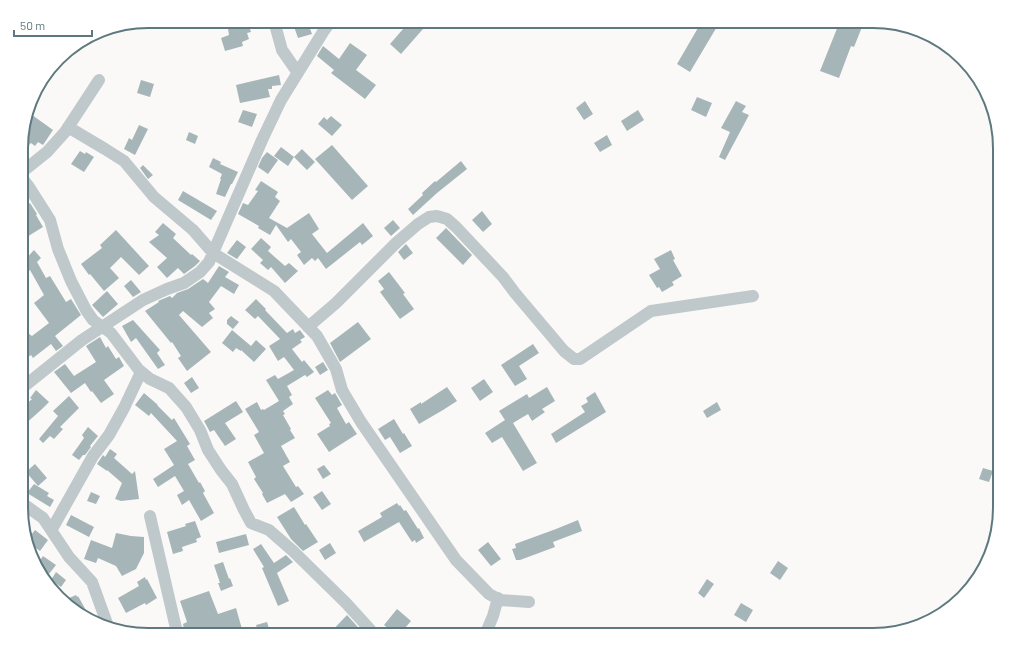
<svg xmlns="http://www.w3.org/2000/svg" width="1021" height="656" font-family="Barlow,sans-serif">
	<rect width="100%" height="100%" fill="#faf9f7"/>
	<path fill="#a6b6b8" d="M 292,21 L 307,21 L 312,34 L 298,38 Z
		M 410,21 L 430,21 L 401,54 L 390,44 Z
		M 702,21 L 712,21 L 718,25 L 690,72 L 677,64 Z
		M 840,21 L 847,21 L 862,27 L 854,47 L 851,46 L 839,78 L 820,71 Z
		M 248,23 L 251,32 L 247,33 L 249,39 L 242,42 L 243,46 L 225,51 L 221,38 L 229,35 L 228,29 L 237,26 L 237,27 Z
		M 350,43 L 367,55 L 356,70 L 376,85 L 365,99 L 331,73 L 334,70 L 317,56 L 323,46 L 339,59 Z
		M 279,75 L 281,85 L 272,86 L 272,89 L 268,89 L 270,97 L 240,103 L 236,85 Z
		M 141,80 L 154,84 L 150,97 L 137,93 Z
		M 697,97 L 712,103 L 706,117 L 691,110 Z
		M 585,101 L 593,114 L 584,120 L 576,108 Z
		M 736,101 L 746,106 L 742,112 L 749,115 L 725,160 L 719,157 L 730,132 L 721,128 Z
		M 243,110 L 257,114 L 252,127 L 238,122 Z
		M 638,110 L 644,120 L 627,131 L 621,121 Z
		M 28,112 L 53,130 L 43,145 L 38,142 L 35,146 L 31,143 L 22,152 L 22,132 Z
		M 331,116 L 342,125 L 332,136 L 318,124 L 324,117 L 327,120 Z
		M 139,125 L 148,129 L 135,155 L 124,149 L 129,138 L 132,140 Z
		M 189,132 L 198,136 L 195,144 L 186,140 Z
		M 607,135 L 612,145 L 600,152 L 594,143 Z
		M 332,145 L 368,186 L 352,200 L 315,159 Z
		M 281,147 L 294,157 L 288,166 L 274,156 Z
		M 302,149 L 315,162 L 307,170 L 294,157 Z
		M 80,151 L 85,154 L 86,152 L 94,157 L 84,172 L 71,164 Z
		M 267,152 L 278,160 L 268,174 L 258,167 L 262,158 Z
		M 213,158 L 221,162 L 220,164 L 238,172 L 232,184 L 231,184 L 225,197 L 216,194 L 221,179 L 220,179 L 222,174 L 209,167 Z
		M 461,161 L 467,169 L 437,193 L 413,215 L 408,209 L 423,195 L 422,193 L 435,181 L 436,182 Z
		M 143,165 L 153,175 L 148,179 L 140,168 Z
		M 261,181 L 278,192 L 275,197 L 280,201 L 269,218 L 287,228 L 309,213 L 319,229 L 312,234 L 327,253 L 363,223 L 373,236 L 362,245 L 360,242 L 326,269 L 318,258 L 315,261 L 312,258 L 304,265 L 297,255 L 301,252 L 291,239 L 288,242 L 276,225 L 270,235 L 258,228 L 259,226 L 238,214 L 243,203 L 248,205 L 258,191 L 255,190 Z
		M 183,191 L 217,211 L 211,220 L 178,200 Z
		M 30,203 L 37,214 L 36,215 L 43,227 L 22,240 L 22,229 L 27,226 L 26,223 L 28,222 L 22,213 L 22,208 Z
		M 482,211 L 492,224 L 483,232 L 472,220 Z
		M 393,220 L 400,228 L 391,236 L 384,228 Z
		M 163,223 L 176,234 L 173,238 L 191,255 L 192,254 L 200,261 L 195,266 L 184,274 L 178,268 L 167,278 L 157,267 L 167,258 L 149,242 L 159,235 L 155,232 Z
		M 446,228 L 472,255 L 463,265 L 436,238 Z
		M 116,230 L 149,266 L 139,275 L 121,257 L 110,268 L 119,278 L 104,291 L 90,274 L 89,275 L 81,264 L 102,248 L 100,245 Z
		M 261,238 L 271,247 L 268,251 L 285,266 L 289,263 L 298,271 L 285,283 L 271,267 L 268,270 L 260,263 L 263,260 L 251,249 Z
		M 237,240 L 246,247 L 237,259 L 227,253 Z
		M 406,244 L 413,253 L 404,260 L 398,252 Z
		M 34,250 L 41,258 L 37,262 L 46,278 L 50,276 L 66,302 L 71,299 L 81,315 L 55,336 L 63,346 L 56,351 L 51,344 L 33,358 L 31,355 L 22,361 L 22,329 L 32,336 L 49,323 L 34,303 L 44,295 L 30,270 L 22,278 L 22,263 Z
		M 671,250 L 675,259 L 673,260 L 682,276 L 672,282 L 674,285 L 662,292 L 659,287 L 657,288 L 649,275 L 660,269 L 654,259 Z
		M 219,266 L 229,272 L 225,277 L 239,285 L 234,294 L 221,286 L 209,302 L 215,309 L 209,313 L 213,318 L 202,327 L 183,311 L 179,315 L 211,352 L 187,371 L 178,358 L 181,356 L 172,342 L 171,343 L 145,311 L 159,302 L 158,301 L 170,296 L 172,298 L 177,293 L 188,289 L 203,279 L 208,283 Z
		M 389,272 L 405,293 L 403,294 L 414,309 L 400,319 L 380,292 L 384,289 L 378,281 Z
		M 131,280 L 141,292 L 133,297 L 124,286 Z
		M 107,291 L 118,304 L 103,317 L 92,305 Z
		M 256,299 L 266,309 L 265,310 L 287,333 L 293,329 L 295,333 L 300,330 L 305,337 L 300,340 L 302,342 L 292,349 L 302,362 L 304,360 L 314,372 L 307,377 L 305,375 L 287,386 L 292,395 L 289,397 L 293,404 L 283,411 L 285,414 L 283,415 L 291,429 L 290,430 L 295,438 L 281,446 L 290,462 L 283,466 L 296,487 L 298,486 L 304,494 L 291,502 L 285,494 L 267,503 L 262,494 L 263,493 L 254,479 L 256,477 L 248,462 L 264,453 L 254,435 L 259,432 L 245,409 L 257,402 L 261,410 L 263,409 L 264,410 L 279,401 L 266,380 L 275,375 L 278,379 L 294,370 L 284,357 L 278,361 L 269,346 L 280,339 L 258,316 L 255,319 L 245,310 Z
		M 231,316 L 239,322 L 233,329 L 227,324 L 227,320 Z
		M 133,320 L 160,350 L 157,353 L 165,365 L 158,369 L 136,338 L 131,342 L 122,326 Z
		M 358,322 L 371,339 L 340,362 L 330,343 Z
		M 232,330 L 251,346 L 256,340 L 266,349 L 254,362 L 241,350 L 241,351 L 236,348 L 233,352 L 222,343 Z
		M 100,337 L 106,348 L 108,346 L 116,359 L 119,357 L 124,366 L 104,380 L 114,394 L 101,403 L 92,391 L 91,392 L 85,383 L 71,393 L 54,372 L 65,364 L 74,376 L 96,362 L 86,346 Z
		M 533,344 L 539,353 L 519,366 L 527,379 L 515,386 L 501,365 Z
		M 323,362 L 328,370 L 320,375 L 315,367 Z
		M 192,377 L 199,388 L 191,393 L 184,383 Z
		M 484,379 L 493,392 L 480,401 L 471,388 Z
		M 447,387 L 457,401 L 443,410 L 419,424 L 410,409 L 421,402 L 421,404 Z
		M 547,387 L 555,401 L 542,409 L 545,412 L 532,421 L 528,414 L 513,423 L 537,463 L 523,471 L 502,437 L 492,443 L 485,433 L 505,420 L 499,411 L 527,394 L 529,398 Z
		M 36,390 L 49,402 L 42,409 L 22,427 L 22,408 L 32,399 L 30,398 Z
		M 328,390 L 332,395 L 335,393 L 342,405 L 337,408 L 346,424 L 349,422 L 357,434 L 329,452 L 317,434 L 330,426 L 329,424 L 331,423 L 315,398 Z
		M 595,392 L 606,412 L 556,443 L 551,434 L 585,412 L 581,406 L 588,402 L 586,398 Z
		M 144,393 L 158,405 L 157,405 L 172,420 L 174,418 L 190,444 L 187,446 L 195,460 L 188,464 L 199,483 L 200,482 L 205,491 L 203,493 L 214,513 L 201,521 L 189,500 L 182,505 L 177,495 L 184,491 L 175,476 L 158,487 L 153,479 L 174,465 L 164,449 L 177,441 L 151,413 L 149,416 L 135,405 Z
		M 69,396 L 79,408 L 60,427 L 63,429 L 54,439 L 50,436 L 43,443 L 39,439 L 58,416 L 53,411 Z
		M 236,401 L 243,412 L 225,423 L 236,439 L 225,446 L 214,430 L 210,432 L 204,421 Z
		M 717,402 L 721,410 L 707,418 L 703,411 Z
		M 394,419 L 403,434 L 404,433 L 412,446 L 400,453 L 390,437 L 385,440 L 378,429 Z
		M 88,427 L 98,436 L 90,446 L 91,447 L 85,455 L 83,455 L 79,460 L 72,455 L 84,438 L 82,435 Z
		M 110,449 L 117,454 L 114,458 L 132,474 L 135,471 L 139,499 L 121,501 L 115,499 L 122,483 L 107,470 L 107,471 L 97,464 L 103,455 L 105,457 Z
		M 35,464 L 47,478 L 38,486 L 26,472 Z
		M 324,465 L 331,474 L 323,479 L 317,469 Z
		M 983,468 L 993,471 L 989,482 L 979,479 Z
		M 34,484 L 49,493 L 47,496 L 54,500 L 50,507 L 27,493 Z
		M 322,491 L 331,504 L 322,510 L 313,497 Z
		M 91,492 L 100,496 L 96,504 L 87,501 Z
		M 397,503 L 399,506 L 400,505 L 404,511 L 406,510 L 418,529 L 419,528 L 424,538 L 416,543 L 415,540 L 412,542 L 399,522 L 364,542 L 358,531 L 382,517 L 380,513 Z
		M 294,507 L 305,525 L 306,524 L 318,542 L 303,551 L 291,539 L 277,517 Z
		M 71,515 L 94,527 L 89,537 L 66,525 Z
		M 578,520 L 582,531 L 553,542 L 555,547 L 520,560 L 516,560 L 512,549 L 516,548 L 515,544 L 556,529 Z
		M 195,521 L 201,537 L 196,539 L 197,542 L 182,547 L 183,551 L 173,554 L 167,532 L 186,526 L 185,524 Z
		M 35,530 L 48,540 L 40,551 L 28,542 L 27,540 Z
		M 116,533 L 131,536 L 144,537 L 144,553 L 136,569 L 122,576 L 116,566 L 98,558 L 96,563 L 84,559 L 91,540 L 112,548 Z
		M 246,534 L 249,545 L 219,553 L 216,542 Z
		M 488,542 L 501,559 L 491,566 L 478,550 Z
		M 330,543 L 336,553 L 325,560 L 319,550 Z
		M 261,544 L 274,563 L 286,555 L 293,562 L 277,573 L 289,601 L 278,606 L 262,568 L 264,567 L 253,549 Z
		M 43,556 L 56,565 L 49,574 L 37,565 Z
		M 778,561 L 788,568 L 780,580 L 770,573 Z
		M 223,562 L 229,579 L 230,578 L 233,586 L 221,591 L 218,583 L 220,583 L 214,565 Z
		M 56,572 L 66,580 L 61,587 L 51,580 Z
		M 145,577 L 146,580 L 147,579 L 157,598 L 146,605 L 145,603 L 126,613 L 118,598 L 139,586 L 137,582 Z
		M 707,579 L 714,584 L 704,598 L 698,593 Z
		M 209,591 L 218,614 L 236,608 L 242,629 L 220,635 L 185,635 L 183,624 L 187,622 L 180,601 Z
		M 76,595 L 77,597 L 78,596 L 92,621 L 77,613 L 70,606 L 67,599 Z
		M 741,603 L 753,610 L 746,622 L 734,615 Z
		M 397,609 L 411,621 L 399,635 L 396,635 L 384,625 Z
		M 347,615 L 365,635 L 328,635 Z
		M 267,622 L 271,635 L 259,635 L 256,625 Z"/>
	<g fill="none" stroke-linecap="round" stroke-linejoin="round">
		<path stroke="#bfc8ca" stroke-width="12" d="M 274,21 L 282,50 L 298,73
			M 68,127 L 105,149 L 124,161 L 154,197 L 193,230 L 213,253 L 274,291 L 317,336 L 336,369 L 342,390 L 361,422 L 456,560 L 489,594 L 500,600 L 529,602
			M 22,172 L 47,152 L 65,132 L 99,80
			M 22,178 L 29,187 L 50,220 L 58,249 L 71,281 L 86,310 L 93,320 L 111,333 L 139,370 L 150,379 L 169,388 L 186,407 L 200,430 L 208,450 L 221,470 L 232,484 L 244,510 L 251,523 L 269,530 L 293,551 L 346,603 L 375,635
			M 308,327 L 336,303 L 396,243 L 418,224 L 429,217 L 437,216 L 447,219 L 456,227 L 503,277 L 515,293 L 564,351 L 574,359 L 580,359 L 651,311 L 753,296
			M 22,388 L 82,340 L 143,300 L 167,289 L 184,283 L 200,272 L 209,262 L 262,140 L 281,100 L 323,32 L 331,21
			M 22,503 L 43,518 L 69,557 L 92,582 L 109,629
			M 150,516 L 175,624 L 178,635
			M 52,529 L 93,456 L 109,435 L 124,408 L 141,372
			M 485,635 L 493,616 L 498,598"/>
	</g>
	<path d="M0 0H1021V656H0ZM148 28H873A120 120 0 0 1 993 148V508A120 120 0 0 1 873 628H148A120 120 0 0 1 28 508V148A120 120 0 0 1 148 28Z" fill="#fff" fill-rule="evenodd"/>
	<path fill="none" stroke="#5e787f" stroke-width="2" d="M148 28H873A120 120 0 0 1 993 148V508A120 120 0 0 1 873 628H148A120 120 0 0 1 28 508V148A120 120 0 0 1 148 28Z"/>
	<path d="M14 30v6h78v-6" fill="none" stroke="#5e787f" stroke-width="2"/>
	<text x="20" y="30" font-size="12" fill="#5e787f" stroke="#ffffff" stroke-width="3" paint-order="stroke">50 m</text>
</svg>
